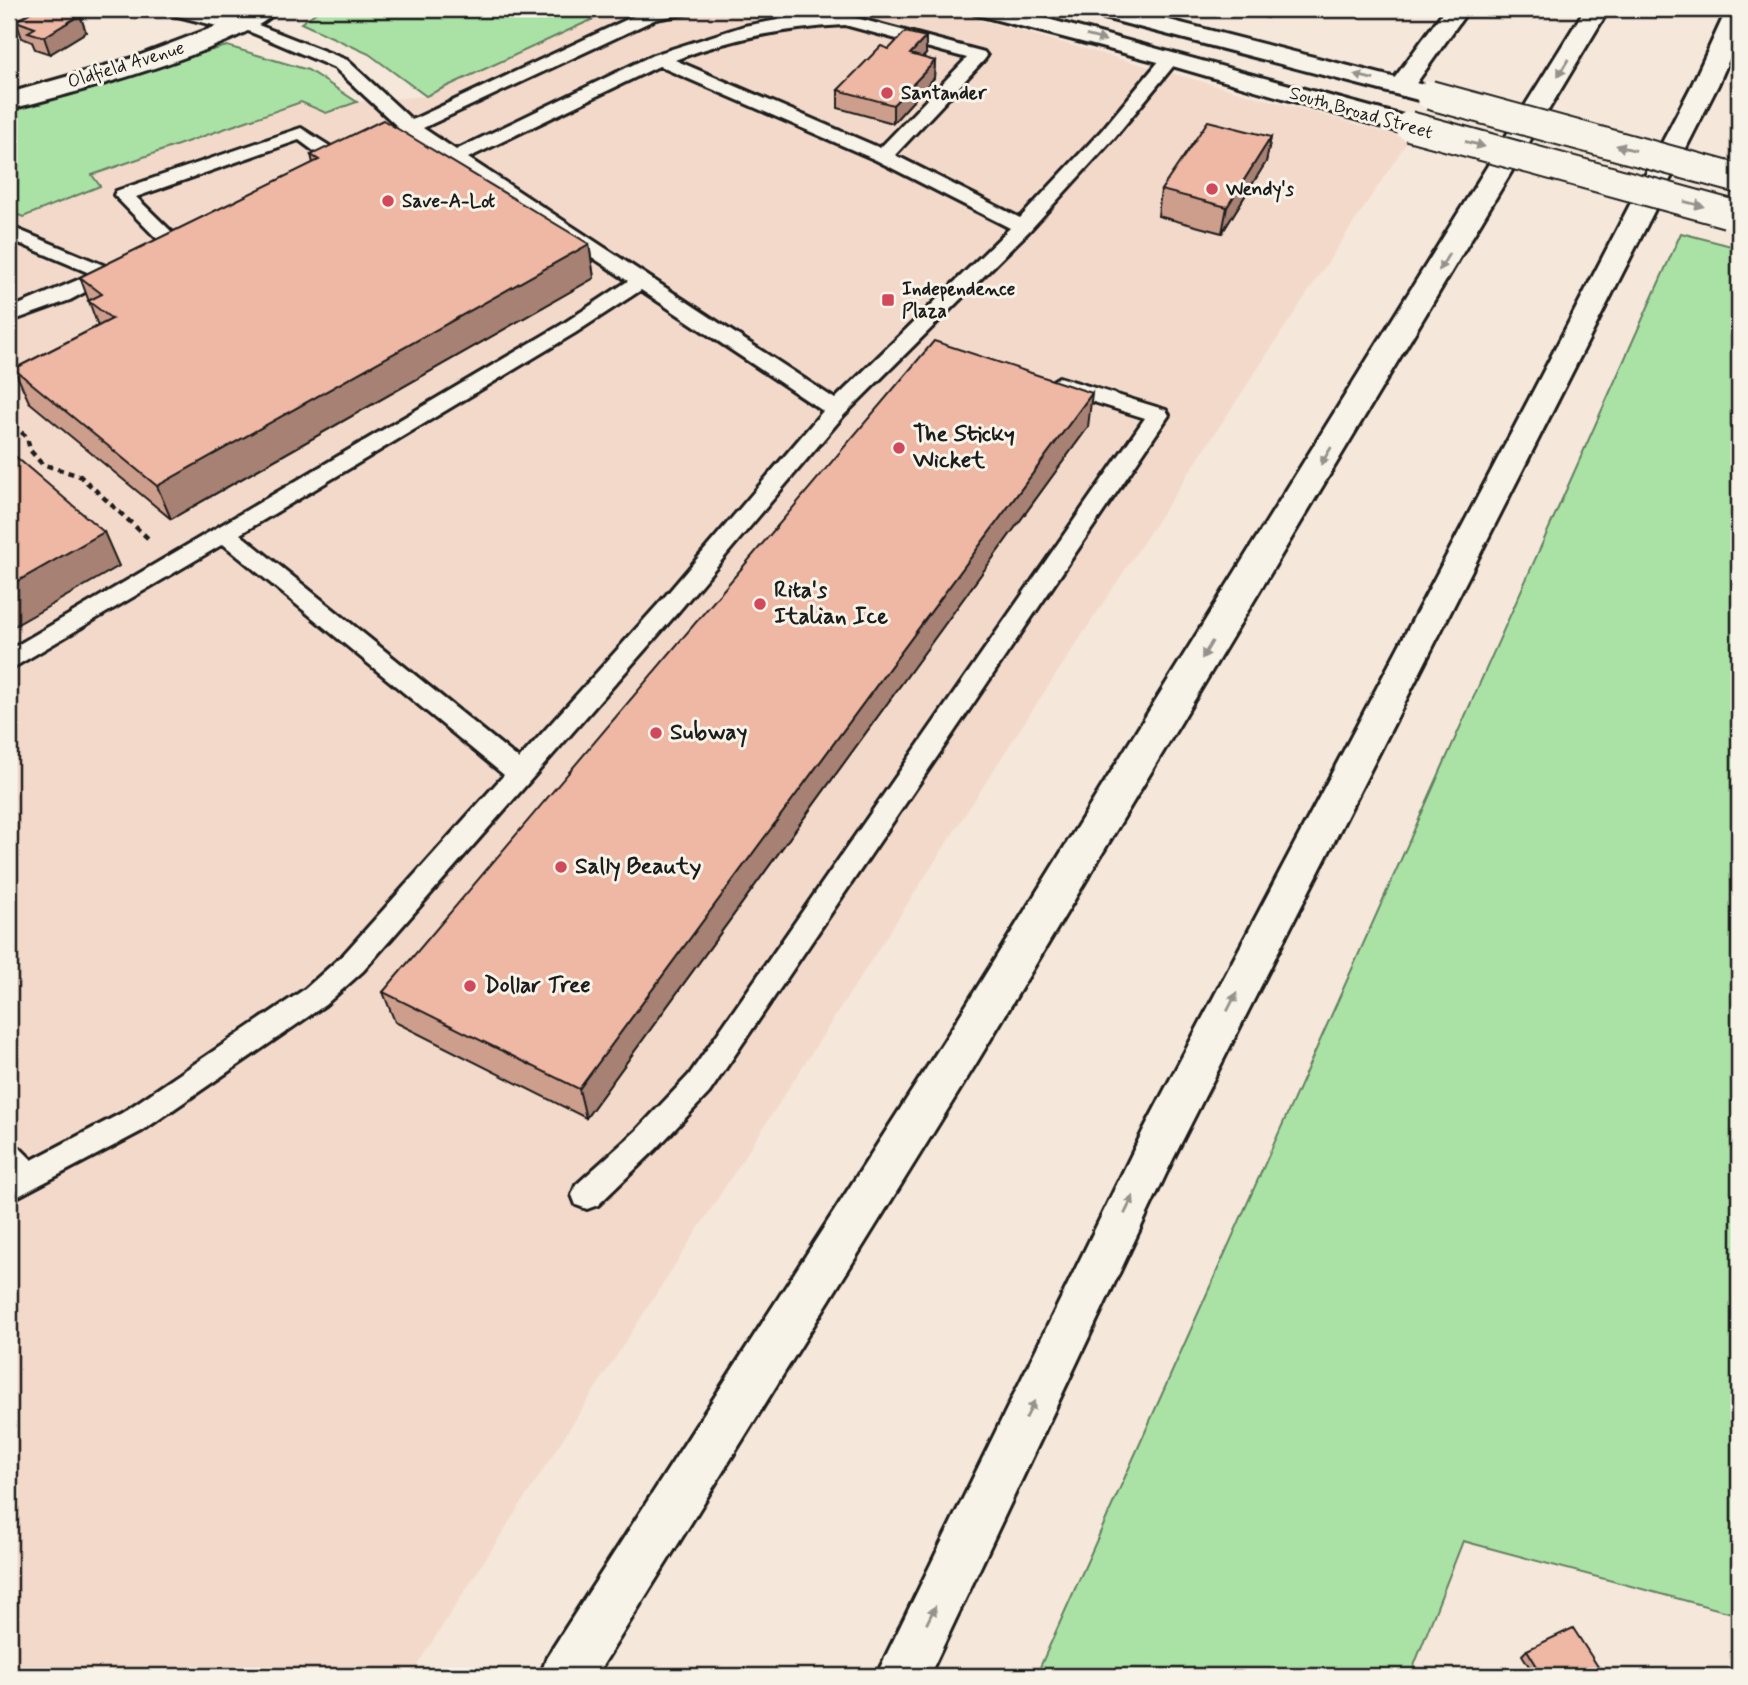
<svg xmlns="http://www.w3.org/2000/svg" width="1748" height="1685" font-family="Mynerve,sans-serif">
	<rect width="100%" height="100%" fill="#f5e7da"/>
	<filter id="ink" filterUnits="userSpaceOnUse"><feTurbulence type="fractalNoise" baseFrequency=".0143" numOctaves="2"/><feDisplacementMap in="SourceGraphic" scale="14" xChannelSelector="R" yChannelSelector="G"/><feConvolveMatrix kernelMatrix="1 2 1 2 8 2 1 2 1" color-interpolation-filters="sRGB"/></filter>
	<g filter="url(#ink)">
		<path fill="#f3d9ca" d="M 615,9 L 940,9 L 1409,139 L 1020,729 L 410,1676 L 9,1676 L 9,218 L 23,216 L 99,186 L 92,175 L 302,102 L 326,113 L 357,102 L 426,96 Z"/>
		<path fill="#aae2a6" stroke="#637f61" stroke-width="2" d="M 321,9 L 615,9 L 426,96 L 369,54 L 301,23 Z
			M 227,46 L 308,70 L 357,102 L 326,113 L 301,102 L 92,175 L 100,186 L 23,217 L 9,211 L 9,107 Z
			M 1681,233 L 1739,248 L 1739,1615 L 1463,1541 L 1410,1676 L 1036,1676 Z"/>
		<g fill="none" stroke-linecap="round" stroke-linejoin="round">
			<g stroke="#1c1c1c" stroke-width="6">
				<path id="lane" d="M 658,9 L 692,9 L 690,13 L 656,19 L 423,128 L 456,150 L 653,55 L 744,26 L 795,17 L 845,15 L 984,52 L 987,56 L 984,60 L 895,155 L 1020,218 L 1102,130 L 1165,54 L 1171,53 L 1180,58 L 1114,138 L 1029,231 L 844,415 L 678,612 L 363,971 L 325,1005 L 142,1131 L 9,1201 L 9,1144 L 20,1148 L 32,1160 L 122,1113 L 305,989 L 343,955 L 504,775 L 223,544 L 9,670 L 9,650 L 561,325 L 628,281 L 409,135 L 375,151 L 363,151 L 360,147 L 363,143 L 398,127 L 335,68 L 234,25 L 236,21 L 248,21 L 347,60 L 412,120 L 645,11 ZM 845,25 L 967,58 L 880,148 L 675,60 C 731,38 785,28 845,25 ZM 659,66 L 876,160 L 1010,228 L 835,399 L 468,158 ZM 641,290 L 823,411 L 662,600 L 519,759 L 240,534 L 575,333 Z
					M 301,128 L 347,157 L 349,161 L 347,165 L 333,165 L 299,140 L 136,197 L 179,239 L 182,243 L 179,247 L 165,247 L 114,195 L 116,191 Z
					M 9,226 L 108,267 L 121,267 L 124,271 L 70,300 L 9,322 L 9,309 L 92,274 L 9,239 Z
					M 1059,377 L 1166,410 L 1169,415 L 709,1093 L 656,1149 L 598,1205 L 587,1209 L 576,1205 L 572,1195 L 576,1185 L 636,1131 L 689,1075 L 1145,418 L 1052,389 L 1048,384 Z"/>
			</g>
			<g stroke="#1c1c1c" stroke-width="6">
				<path id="street" d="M 167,9 L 207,9 L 236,16 L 249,9 L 278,9 C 253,45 59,98 9,109 L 9,93 L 133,58 L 217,26 L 170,14 Z
					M 1445,9 L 1469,9 L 1410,92 L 1392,92 L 1388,87 Z"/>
			</g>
			<g stroke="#1c1c1c" stroke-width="6">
				<path id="primary" d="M 971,9 L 1011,9 L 1418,120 L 1422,126 L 1418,132 L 1400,132 L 1162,63 L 974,14 Z
					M 1086,9 L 1126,9 L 1439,89 L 1443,95 L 1439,101 L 1430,103 L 1089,14 Z"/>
			</g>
			<g stroke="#1c1c1c" stroke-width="6">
				<path id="highway" d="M 1585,9 L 1609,9 L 974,1067 L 596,1676 L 540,1676 L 547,1657 L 944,1041 Z
					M 1727,9 L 1739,9 L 1739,36 L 1718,85 L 1173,1159 L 929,1676 L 876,1676 L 1143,1131 L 1514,428 L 1692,85 Z"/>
			</g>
			<path stroke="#1c1c1c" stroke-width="3.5" stroke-dasharray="5 3.5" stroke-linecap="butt" d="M 9,422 L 15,427"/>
			<path stroke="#1c1c1c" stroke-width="4.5" stroke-dasharray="6 5" stroke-linecap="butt" d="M 13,425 L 27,437 L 30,450 L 42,464 L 80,476 L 151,541"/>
			<use href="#lane" fill="#f7f3e8" fill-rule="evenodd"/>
			<use href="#street" fill="#f7f3e8" fill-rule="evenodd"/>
			<use href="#primary" fill="#f7f3e8" fill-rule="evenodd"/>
			<use href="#highway" fill="#f7f3e8" fill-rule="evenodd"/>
			<g stroke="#1c1c1c" stroke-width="32" stroke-linecap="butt">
				<path id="primary-bridge" d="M 1430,95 L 1739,179
					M 1409,126 L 1727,213"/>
			</g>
			<use href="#primary-bridge" stroke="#f7f3e8" stroke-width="28"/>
		</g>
		<path fill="#ce9e8d" stroke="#1c1c1c" stroke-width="2" d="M 1230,9 L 1274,9 L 1267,18 Z
			M 80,15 L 86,32 L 50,54 L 35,49 L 32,42 L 22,38 L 16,21 Z
			M 889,49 L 926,54 L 923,58 L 935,61 L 934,78 L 893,123 L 838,108 L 838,90 Z
			M 1271,137 L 1266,162 L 1222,233 L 1158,216 L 1161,190 Z
			M 311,155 L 589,244 L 594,278 L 171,519 L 29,402 L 14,369 L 98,326 L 80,277 L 313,163 Z
			M 1088,427 L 586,1118 L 395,1022 L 383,992 Z
			M 1527,1650 L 1604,1676 L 1535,1676 L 1522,1655 Z"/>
		<path fill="#a78173" stroke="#1c1c1c" stroke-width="2" d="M 9,9 L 20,9 L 20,10 L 9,17 Z
			M 1269,9 L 1274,9 L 1267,18 Z
			M 80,15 L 86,32 L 50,54 L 44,37 Z
			M 926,37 L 926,54 L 910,71 L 910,54 Z
			M 935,61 L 934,78 L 893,123 L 893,105 Z
			M 1271,137 L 1266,162 L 1222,233 L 1227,207 Z
			M 589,244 L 594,278 L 171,519 L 157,486 Z
			M 1092,393 L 1088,427 L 586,1118 L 579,1089 Z
			M 104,532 L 119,566 L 9,629 L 9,586 Z"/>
		<path fill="#efb8a4" stroke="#1c1c1c" stroke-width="2" d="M 36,9 L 60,9 L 80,15 L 44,37 L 28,32 L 35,28 L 16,21 Z
			M 905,32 L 926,37 L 910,54 L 935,61 L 893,105 L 838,90 L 881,46 L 889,49 Z
			M 383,120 L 589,244 L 157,486 L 14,369 L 112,319 L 88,301 L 102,294 L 80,277 L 319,160 L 311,155 Z
			M 1208,121 L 1271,137 L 1227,207 L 1161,190 Z
			M 934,341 L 1092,393 L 579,1089 L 383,992 Z
			M 9,451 L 104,532 L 9,586 Z
			M 1573,1628 L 1604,1676 L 1543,1676 L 1527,1650 Z"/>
		<defs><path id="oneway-solid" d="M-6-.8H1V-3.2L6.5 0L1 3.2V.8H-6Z" transform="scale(1.75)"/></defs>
		<g fill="#94928c">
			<use href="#oneway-solid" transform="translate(1096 38) rotate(15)"/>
			<use href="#oneway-solid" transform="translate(1563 68) rotate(121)"/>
			<use href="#oneway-solid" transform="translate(1364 77) rotate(-166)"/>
			<use href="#oneway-solid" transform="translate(1475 144) rotate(15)"/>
			<use href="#oneway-solid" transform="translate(1626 148) rotate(-165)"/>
			<use href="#oneway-solid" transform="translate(1694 204) rotate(15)"/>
			<use href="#oneway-solid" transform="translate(1444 262) rotate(121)"/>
			<use href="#oneway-solid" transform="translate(1326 456) rotate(121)"/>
			<use href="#oneway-solid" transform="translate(1207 650) rotate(121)"/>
			<use href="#oneway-solid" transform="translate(1232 1002) rotate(-63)"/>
			<use href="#oneway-solid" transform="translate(1129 1205) rotate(-64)"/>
			<use href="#oneway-solid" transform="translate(1030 1410) rotate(-64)"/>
			<use href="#oneway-solid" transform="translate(931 1615) rotate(-64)"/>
		</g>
	</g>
	<g fill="#d1495b" stroke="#f7f3e8" stroke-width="2.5">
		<circle cx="887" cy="93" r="7"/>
		<circle cx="1212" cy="189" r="7"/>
		<circle cx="388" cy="201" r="7"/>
		<rect x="881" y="293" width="14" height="14" rx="3.5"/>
		<circle cx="899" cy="448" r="7"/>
		<circle cx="760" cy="604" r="7"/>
		<circle cx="656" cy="733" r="7"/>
		<circle cx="561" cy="867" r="7"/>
		<circle cx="470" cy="986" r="7"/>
	</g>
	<g text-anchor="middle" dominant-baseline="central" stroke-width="6" stroke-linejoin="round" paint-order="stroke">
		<g font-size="19" fill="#1c1c1c" stroke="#f7f3e8">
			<text transform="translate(126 65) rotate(-17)">Oldfield Avenue</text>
			<text transform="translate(1361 113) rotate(16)">South Broad Street</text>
		</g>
		<g font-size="19" font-weight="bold" fill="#1c1c1c" stroke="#f7f3e8" text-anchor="start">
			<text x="901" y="93">Santander</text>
			<text x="1226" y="189">Wendy's</text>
			<text x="402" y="201">Save-A-Lot</text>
			<text x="902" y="289">Independence<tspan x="902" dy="22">Plaza</tspan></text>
		</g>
		<g font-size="23" font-weight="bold" fill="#1c1c1c" stroke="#f7f3e8" text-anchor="start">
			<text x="913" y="435">The Sticky<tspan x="913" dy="26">Wicket</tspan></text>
			<text x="774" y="591">Rita's<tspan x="774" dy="26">Italian Ice</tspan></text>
			<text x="670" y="733">Subway</text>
			<text x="575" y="867">Sally Beauty</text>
			<text x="484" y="986">Dollar Tree</text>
		</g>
	</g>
	<rect width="1748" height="1685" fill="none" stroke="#f7f3e8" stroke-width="35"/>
	<rect x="18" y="18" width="1713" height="1650" fill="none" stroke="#1c1c1c" stroke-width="2.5" filter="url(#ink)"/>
</svg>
